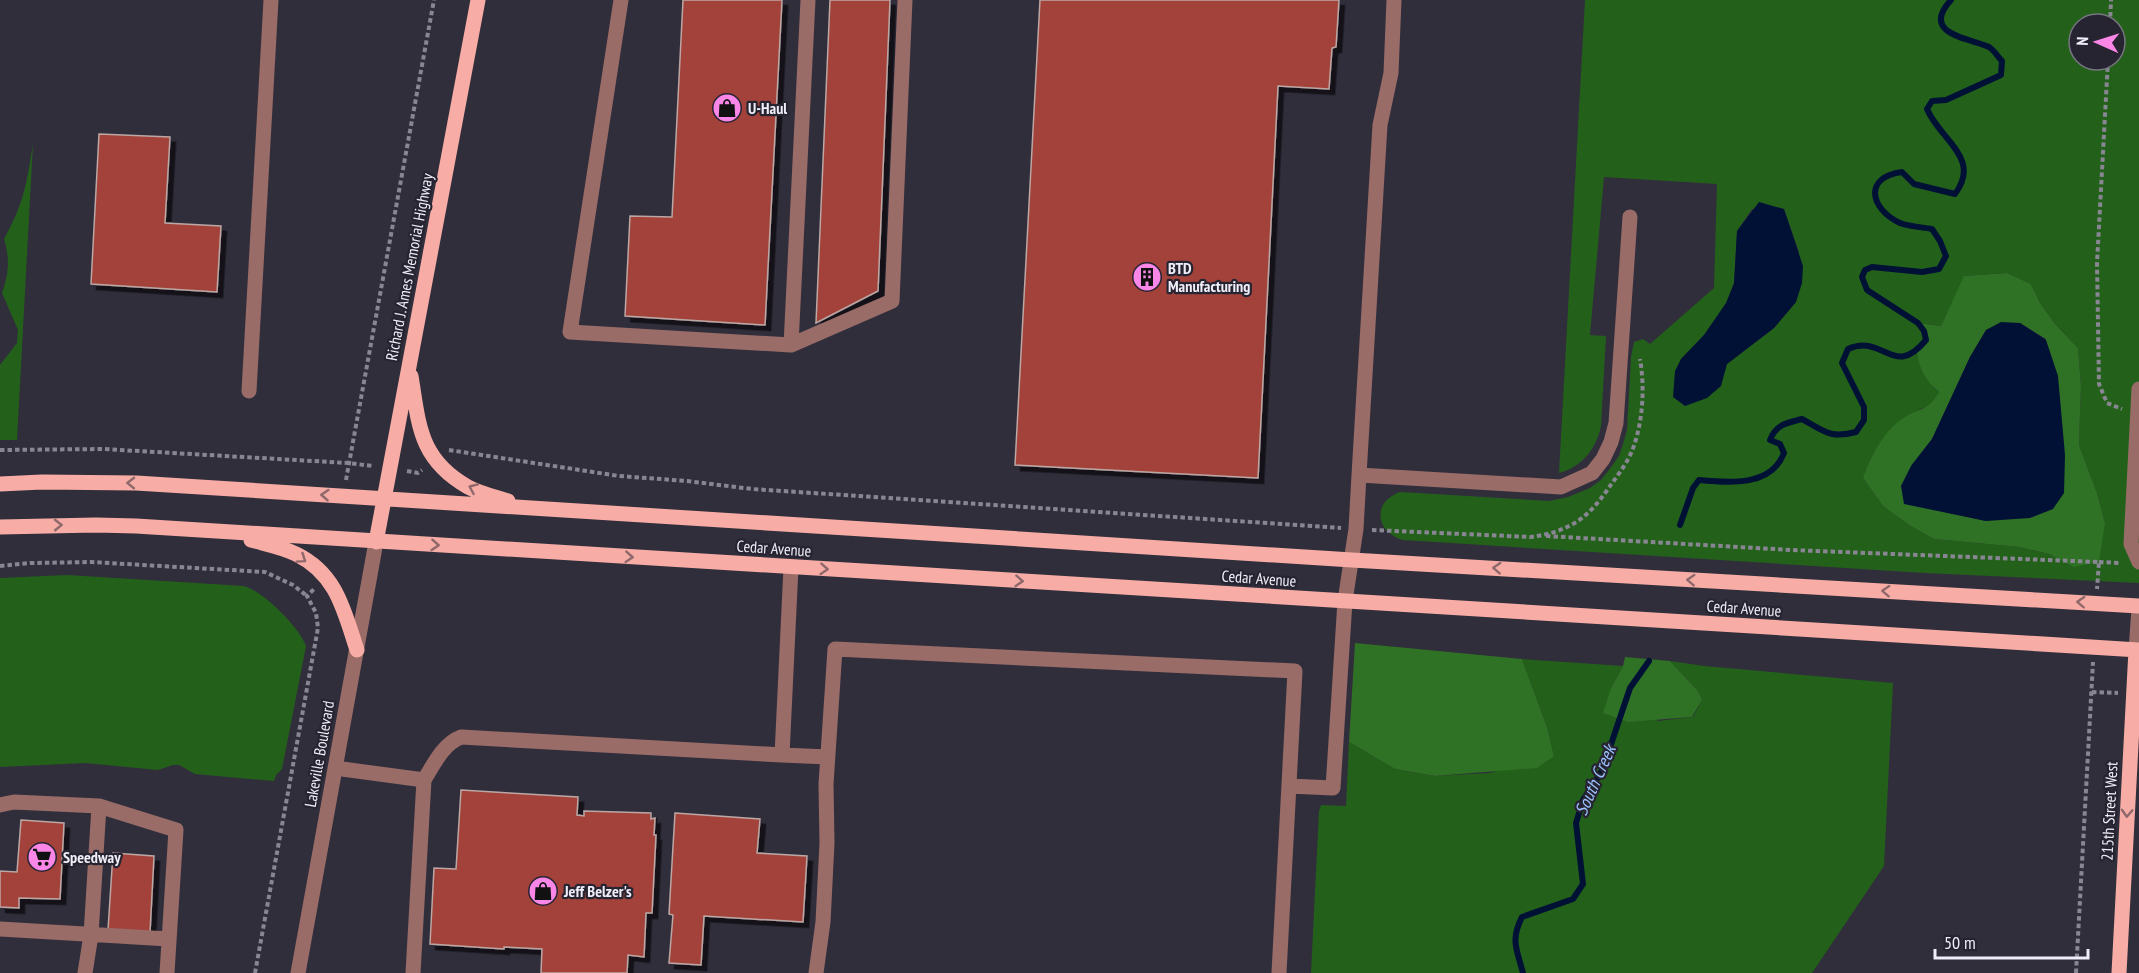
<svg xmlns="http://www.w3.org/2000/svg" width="2139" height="973" font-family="'PT Sans Narrow',sans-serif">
	<defs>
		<filter id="shadow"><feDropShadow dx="5.5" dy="5.5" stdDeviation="0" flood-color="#0009"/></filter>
	</defs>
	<rect width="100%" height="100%" fill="#312e3c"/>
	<path fill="#23611a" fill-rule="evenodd" d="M 1585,0 L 2139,0 L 2139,583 L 1925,573 L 1403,540 C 1375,532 1372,502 1400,492 L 1549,501 L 1568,497 L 1590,488 L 1601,480 L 1609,470 L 1619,456 L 1623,444 L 1627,430 L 1631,357 L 1634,342 L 1643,339 L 1650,344 L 1714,288 L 1717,184 L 1604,177 L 1590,335 L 1606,336 L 1601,426 C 1596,449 1582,467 1559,473 ZM 2079,24 L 2115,24 L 2115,60 L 2079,60 ZM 1752,209 L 1784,209 L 1799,252 L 1796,302 L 1774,328 L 1727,364 L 1673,397 L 1681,359 L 1704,335 L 1726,304 L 1734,284 L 1737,231 ZM 2007,273 L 2031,284 L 2040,303 L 2056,325 L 2078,348 L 2081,386 L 2079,445 L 2097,493 L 2105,523 L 2073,567 L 2049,554 L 2019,547 L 1934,539 L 1909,525 L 1883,506 L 1863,478 L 1920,409 L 1933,404 L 1939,392 L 1933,387 L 1924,331 L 1919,323 L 1941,326 L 1965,276 Z
		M 33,143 L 17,440 L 0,440 L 0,365 L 17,343 L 18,330 L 2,293 C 9,273 10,259 4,239 C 24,203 27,183 33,143 Z
		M 67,575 L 244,586 C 264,592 299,627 306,646 L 282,769 L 276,775 L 274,781 L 195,774 L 179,765 L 173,765 L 158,770 L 85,763 L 0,767 L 0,578 Z
		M 1522,659 L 1623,666 L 1611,688 L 1658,721 L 1693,717 L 1702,700 L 1698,691 L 1670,661 L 1704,666 L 1893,683 L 1884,866 L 1812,973 L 1311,973 L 1319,811 L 1321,805 L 1346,806 L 1349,742 L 1395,769 L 1435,776 L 1489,773 L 1554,756 L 1547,727 Z"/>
	<path fill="#2f7125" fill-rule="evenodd" d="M 2007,273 L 2031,284 L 2040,303 L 2056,325 L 2078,348 L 2081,386 L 2079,445 L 2097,493 L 2105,523 L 2099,562 L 2073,567 L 2049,554 L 2019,547 L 1934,539 L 1909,525 L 1883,506 L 1863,478 C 1871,457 1882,433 1902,419 C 1918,408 1929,411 1939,392 C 1925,380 1919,369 1917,350 L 1926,340 L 1924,331 L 1918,323 L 1941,326 L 1964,276 ZM 2020,323 L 2046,339 L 1986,521 L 1945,512 L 1911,466 L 1932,439 L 1970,357 L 1986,330 Z
		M 1355,643 L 1522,659 L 1547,727 L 1554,756 L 1537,768 L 1435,776 L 1395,769 L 1349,742 Z
		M 1625,657 L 1670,661 L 1698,691 L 1702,700 L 1692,717 L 1628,722 L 1603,713 L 1611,688 L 1623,666 Z"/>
	<path fill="#001135" d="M 1759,202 L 1784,209 L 1803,266 L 1802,283 L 1796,302 L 1774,328 L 1727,364 L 1721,386 L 1707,398 L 1685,406 L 1673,397 L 1675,371 L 1681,359 L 1704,335 L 1726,303 L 1734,283 L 1737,231 Z
		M 2001,322 L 2020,323 L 2046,340 L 2058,376 L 2065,455 L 2064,493 L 2053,509 L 2030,518 L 1986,521 L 1904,504 L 1901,486 L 1911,466 L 1932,439 L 1970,357 L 1986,330 Z"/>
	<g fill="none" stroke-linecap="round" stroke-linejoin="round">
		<path stroke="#001135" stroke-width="6" d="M 1680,525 L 1693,488 L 1699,480 C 1729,483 1771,487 1784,453 L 1780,444 L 1770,440 C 1776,424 1787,423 1802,419 C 1824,431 1830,439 1856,432 L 1864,420 L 1864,407 L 1842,363 L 1848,349 C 1884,333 1893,380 1926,340 L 1924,331 L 1918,323 L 1867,290 L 1862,277 L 1865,270 L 1872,267 L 1922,272 L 1939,269 L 1946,256 L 1940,241 L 1932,229 C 1922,227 1910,227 1900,223 C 1870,209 1863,177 1902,172 L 1914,184 L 1955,194 C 1982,158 1940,140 1927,109 L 1932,101 L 1946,100 L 2001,75 L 2002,61 C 1998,57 1994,50 1989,47 C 1971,38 1919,35 1951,0
			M 1523,973 C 1517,950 1510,940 1522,917 L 1573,899 L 1583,884 L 1576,823 L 1583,800 L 1602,771 L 1630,688 L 1649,661"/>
	</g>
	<path fill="#a2423a" stroke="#bca7a4" stroke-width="1.5" filter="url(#shadow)" d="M 683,0 L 782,0 L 765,325 L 625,316 L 630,216 L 672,217 Z
		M 830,0 L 890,0 L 878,291 L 816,323 Z
		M 1040,0 L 1339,0 L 1336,47 L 1332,48 L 1329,89 L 1278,86 L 1258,478 L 1015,465 Z
		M 99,134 L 170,137 L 165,223 L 221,226 L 217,292 L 91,284 Z
		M 461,790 L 578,797 L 577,815 L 584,816 L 584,811 L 651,813 L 651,819 L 655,818 L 654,835 L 656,835 L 652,913 L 646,913 L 644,957 L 628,955 L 627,973 L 541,973 L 542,949 L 504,947 L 504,949 L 430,944 L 434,868 L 456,869 Z
		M 675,813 L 760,819 L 757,853 L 807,856 L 803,922 L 704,916 L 701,965 L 669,963 L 673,915 L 669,914 Z
		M 21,820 L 64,823 L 60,899 L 19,898 L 19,908 L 0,907 L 0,871 L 17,872 Z
		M 113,853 L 154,856 L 150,932 L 108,930 Z"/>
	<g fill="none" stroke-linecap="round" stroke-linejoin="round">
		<path stroke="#888692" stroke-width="4" stroke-dasharray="4.5 3" stroke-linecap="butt" d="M 2110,24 L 2111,0
			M 2108,60 L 2097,263 L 2099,384 L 2107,403 L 2122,409
			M 0,450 L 103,449 L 348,463 L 373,466
			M 449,450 L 619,476 L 687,481 L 752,489 L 1341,528
			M 407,471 L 418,473 L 422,470
			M 346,480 L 434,0
			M 1372,530 L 1531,537 C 1545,535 1558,532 1571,525 C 1587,517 1600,501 1610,486 C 1618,475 1627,463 1632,451 C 1643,423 1645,388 1640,359
			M 1546,536 L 1791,550 L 2099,562 L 2097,589
			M 2099,562 L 2120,563
			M 0,566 L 30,563 L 91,562 L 265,572 L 293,585 L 307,596
			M 2092,692 L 2118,693
			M 255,973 L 318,628 L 316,613 L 307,596 L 314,589
			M 2076,973 L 2093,662"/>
		<path stroke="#996c68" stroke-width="15" d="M 621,0 L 570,332 L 791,345 L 808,0
			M 791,345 L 892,301 L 905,0
			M 2139,389 L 2131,544 L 2139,562
			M 249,391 L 271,0
			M 1359,475 L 1380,125 L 1391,73 L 1394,0
			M 2136,650 L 2139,609
			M 782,755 L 828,757
			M 335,768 L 424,780 C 434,764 443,744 461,737 L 782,755 L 791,567
			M 1289,786 L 1333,788 L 1345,601 L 1356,529 L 1359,475 L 1561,487 L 1592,473 L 1603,459 L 1611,442 L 1616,423 L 1630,217
			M 0,805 L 14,802 L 99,806
			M 0,929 L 169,939
			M 85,973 L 91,935 L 99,806 L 176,830 L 167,973
			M 298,973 L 376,542
			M 413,973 L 424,780
			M 816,973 L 823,922 L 827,843 L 826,784 L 835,649 L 1295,671 L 1279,973"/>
		<path stroke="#f7ada5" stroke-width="15" d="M 411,376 C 419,425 419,459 468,487 C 479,493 495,497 508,501
			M 0,484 L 42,482 L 136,483 L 1352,560 L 2139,606
			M 0,527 L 96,525 L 136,526 L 2139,650
			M 251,540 C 265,544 282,547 296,554 C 337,574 344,611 357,650
			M 376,542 L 478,0
			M 2119,973 L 2136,650"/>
	</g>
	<defs><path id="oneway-chevron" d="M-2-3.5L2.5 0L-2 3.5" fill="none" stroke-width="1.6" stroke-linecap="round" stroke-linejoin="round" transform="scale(1.5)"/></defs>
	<g stroke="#8f686b">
		<use href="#oneway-chevron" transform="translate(131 483) rotate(-179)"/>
		<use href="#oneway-chevron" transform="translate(473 488) rotate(-156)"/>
		<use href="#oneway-chevron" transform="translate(325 495) rotate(-176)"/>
		<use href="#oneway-chevron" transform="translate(58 525) rotate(-1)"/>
		<use href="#oneway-chevron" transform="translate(435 545) rotate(4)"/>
		<use href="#oneway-chevron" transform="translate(629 557) rotate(4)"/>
		<use href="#oneway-chevron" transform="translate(302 559) rotate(34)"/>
		<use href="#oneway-chevron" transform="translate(1497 568) rotate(-177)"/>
		<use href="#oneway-chevron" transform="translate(824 569) rotate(4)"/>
		<use href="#oneway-chevron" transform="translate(1691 580) rotate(-177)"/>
		<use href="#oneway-chevron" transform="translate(1019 581) rotate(4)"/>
		<use href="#oneway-chevron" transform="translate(1886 591) rotate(-177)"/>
		<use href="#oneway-chevron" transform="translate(2081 602) rotate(-177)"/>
		<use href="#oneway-chevron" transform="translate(2127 813) rotate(93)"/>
	</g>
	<defs>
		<g id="shop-disc" transform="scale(1.5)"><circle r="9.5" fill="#fa87e7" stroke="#272431"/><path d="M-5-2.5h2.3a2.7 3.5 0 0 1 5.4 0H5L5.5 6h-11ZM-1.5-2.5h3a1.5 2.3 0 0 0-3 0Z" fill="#111"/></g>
		<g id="building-disc" transform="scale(1.5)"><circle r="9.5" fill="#fa87e7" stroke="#272431"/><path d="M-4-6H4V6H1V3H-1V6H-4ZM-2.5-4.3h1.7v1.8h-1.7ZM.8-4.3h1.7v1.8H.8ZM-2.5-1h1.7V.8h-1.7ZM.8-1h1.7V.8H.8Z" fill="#111"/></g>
		<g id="supermarket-disc" transform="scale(1.5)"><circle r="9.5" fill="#fa87e7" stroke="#272431"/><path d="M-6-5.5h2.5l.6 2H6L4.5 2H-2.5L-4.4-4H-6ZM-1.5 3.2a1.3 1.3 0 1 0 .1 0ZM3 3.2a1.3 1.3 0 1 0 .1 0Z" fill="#111"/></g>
	</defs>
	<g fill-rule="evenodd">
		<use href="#shop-disc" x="727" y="108"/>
		<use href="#building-disc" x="1147" y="277"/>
		<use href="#supermarket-disc" x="42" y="857"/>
		<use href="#shop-disc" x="543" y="891"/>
	</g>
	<g text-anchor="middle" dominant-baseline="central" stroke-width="4.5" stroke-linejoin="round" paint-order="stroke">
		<g font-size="16" font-weight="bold" fill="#f0eef8" stroke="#272431" text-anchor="start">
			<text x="748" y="108">U-Haul</text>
			<text x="1168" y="268">BTD<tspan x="1168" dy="18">Manufacturing</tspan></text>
			<text x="63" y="857">Speedway</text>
			<text x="564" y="891">Jeff Belzer's</text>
		</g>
		<g font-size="16" fill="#f0eef8" stroke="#272431">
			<text transform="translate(409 267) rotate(-79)">Richard J. Ames Memorial Highway</text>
			<text transform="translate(774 548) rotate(4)">Cedar Avenue</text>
			<text transform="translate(1259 578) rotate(4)">Cedar Avenue</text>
			<text transform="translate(1744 608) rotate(4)">Cedar Avenue</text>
			<text transform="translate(319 754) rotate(-80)">Lakeville Boulevard</text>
			<text transform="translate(2109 811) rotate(-87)">215th Street West</text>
		</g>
		<g font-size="18" font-style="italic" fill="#9ac3ff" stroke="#272431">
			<text transform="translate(1595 780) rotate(-66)">South Creek</text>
		</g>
	</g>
	<g transform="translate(2097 42) rotate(273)"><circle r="28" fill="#272431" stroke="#777581" stroke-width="1.5"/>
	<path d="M0-4.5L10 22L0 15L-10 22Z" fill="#fa87e7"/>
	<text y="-9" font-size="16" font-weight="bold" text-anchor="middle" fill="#f0eef8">N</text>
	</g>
	<path d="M1935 949v9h153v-9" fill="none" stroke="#f0eef8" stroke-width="3"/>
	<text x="1944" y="949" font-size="18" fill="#f0eef8" stroke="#272431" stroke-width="4.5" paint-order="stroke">50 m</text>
</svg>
